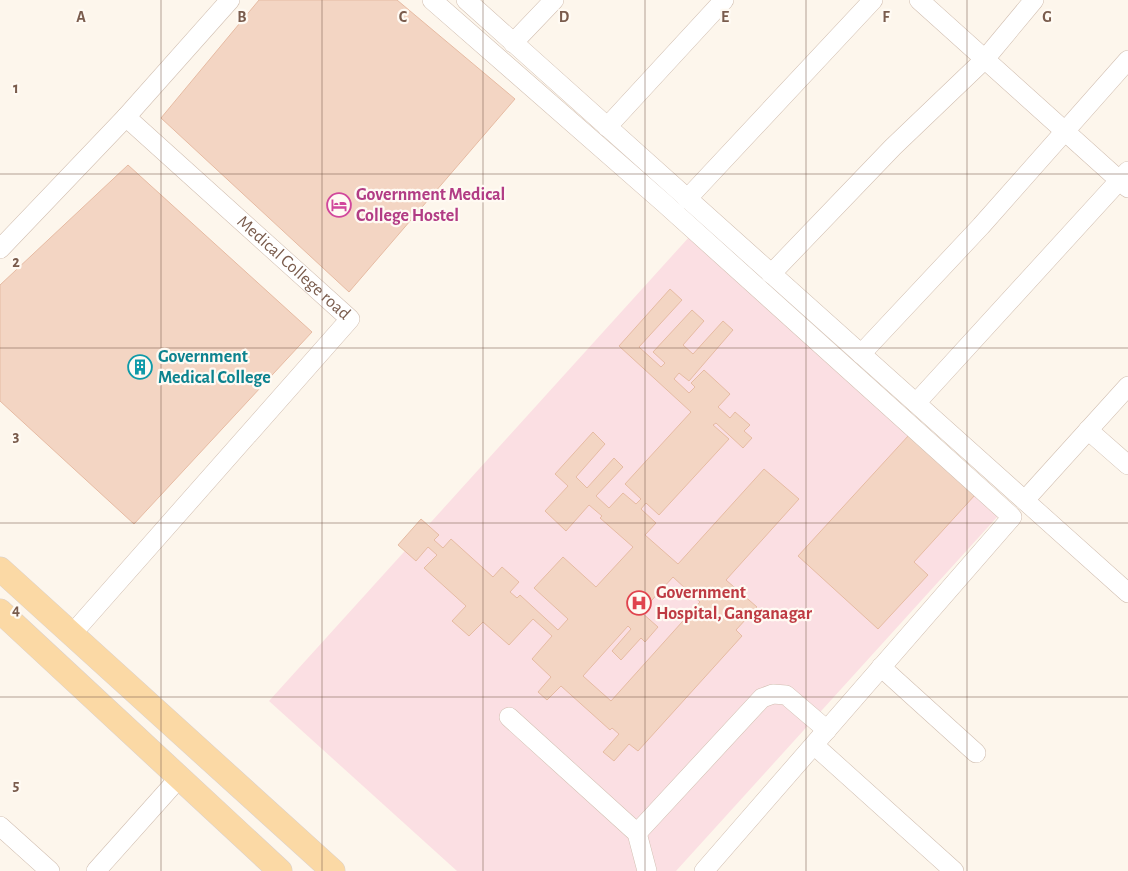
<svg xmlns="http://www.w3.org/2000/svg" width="1128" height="871" font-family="'Alegreya Sans',sans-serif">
	<rect width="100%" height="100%" fill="#fdf6ec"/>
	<path fill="#fbdfe3" d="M 700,225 L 1008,505 L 676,871 L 457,871 L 269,701 Z"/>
	<path fill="#f3d5c3" stroke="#e6bba3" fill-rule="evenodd" d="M 259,0 L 397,0 L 515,99 L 349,292 L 161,118 Z
		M 128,165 L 312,332 L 134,524 L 0,401 L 0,285 Z
		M 670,289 L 682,300 L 639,347 L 661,367 L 665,363 L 653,352 L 692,310 L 704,321 L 683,345 L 693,354 L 723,321 L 733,330 L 689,381 L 679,373 L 674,379 L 689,393 L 695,387 L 691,383 L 704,370 L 730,394 L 718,407 L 730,418 L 735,412 L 750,425 L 744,431 L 752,438 L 743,448 L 716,423 L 713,425 L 729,439 L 659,515 L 646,503 L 641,509 L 656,523 L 645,535 L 678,564 L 764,469 L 799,499 L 726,580 L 757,607 L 736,630 L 742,636 L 638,751 L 629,744 L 614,761 L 603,752 L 619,734 L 612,728 L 610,730 L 561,686 L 547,700 L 538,692 L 551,677 L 532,659 L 552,636 L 533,619 L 509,645 L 483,622 L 469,636 L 452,621 L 466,606 L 424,568 L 437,555 L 428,547 L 416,561 L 398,545 L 421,519 L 439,535 L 434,540 L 443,548 L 451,539 L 493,577 L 502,567 L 519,582 L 510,592 L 517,598 L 520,595 L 558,630 L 568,619 L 534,588 L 563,557 L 596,587 L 633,547 L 600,518 L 602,516 L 589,505 L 566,531 L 545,511 L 568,486 L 555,474 L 593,432 L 605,444 L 576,477 L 587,488 L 614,458 L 623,467 L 596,496 L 609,508 L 623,493 L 636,504 L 641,499 L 625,484 L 691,412 L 619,346 ZM 673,577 L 700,602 L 611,701 L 583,676 L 628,626 L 631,629 L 612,651 L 621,660 L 641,638 L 645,642 L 658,627 L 641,612 Z
		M 909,435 L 975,495 L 914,562 L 928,575 L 878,629 L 798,556 Z"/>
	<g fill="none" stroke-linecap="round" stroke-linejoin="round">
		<g stroke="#d1beb0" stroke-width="20">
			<g id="minor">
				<path d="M 432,0 L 664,203 L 1012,517 L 704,871"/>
				<path d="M 466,0 L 1128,593"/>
				<path d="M 919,0 L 1128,188"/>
				<path d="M 513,43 L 554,0"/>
				<path d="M 126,117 L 230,0"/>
				<path d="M 607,127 L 724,0"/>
				<path d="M 687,199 L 873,0"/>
				<path id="s1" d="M 0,249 L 126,117 L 350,319 L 72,634"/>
				<path d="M 771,274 L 893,147 L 985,59 L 1034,0"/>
				<path d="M 861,354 L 981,226 L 1128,60"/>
				<path d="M 916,403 L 1128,171"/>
				<path d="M 1088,430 L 1128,465"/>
				<path d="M 1025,500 L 1128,386"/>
				<path d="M 881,667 L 976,753"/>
				<path d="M 509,717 L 637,833 L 647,871"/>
				<path d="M 814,745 L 954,871"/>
				<path d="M 0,826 L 50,871"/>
				<path d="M 637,833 L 762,698 L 773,694 L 786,695 L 827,730"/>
				<path d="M 96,871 L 179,778"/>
			</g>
		</g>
		<g stroke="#dad1cd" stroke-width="25">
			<path id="major" d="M 0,569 L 333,871
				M 0,611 L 280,871"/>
		</g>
		<use href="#minor" stroke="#fff" stroke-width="19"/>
		<use href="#major" stroke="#fbd9a5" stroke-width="24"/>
	</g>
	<path fill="none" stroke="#7a5c4d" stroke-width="1" stroke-opacity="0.55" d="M 161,0 L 161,871M 322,0 L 322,871M 483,0 L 483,871M 645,0 L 645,871M 806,0 L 806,871M 967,0 L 967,871M 0,174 L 1128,174M 0,348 L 1128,348M 0,523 L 1128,523M 0,697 L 1128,697"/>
	<defs>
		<g id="hotel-ring" transform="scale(1.25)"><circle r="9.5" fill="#fffaf3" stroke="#d1479c" stroke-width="1.5"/><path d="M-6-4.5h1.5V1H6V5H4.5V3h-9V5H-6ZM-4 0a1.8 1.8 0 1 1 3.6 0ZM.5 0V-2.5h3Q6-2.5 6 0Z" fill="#d1479c"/></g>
		<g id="building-ring" transform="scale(1.25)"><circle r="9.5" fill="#fffaf3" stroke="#0f9aa8" stroke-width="1.5"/><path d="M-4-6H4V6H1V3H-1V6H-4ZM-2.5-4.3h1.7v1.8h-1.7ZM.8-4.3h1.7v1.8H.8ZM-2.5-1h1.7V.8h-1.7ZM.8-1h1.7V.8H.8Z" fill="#0f9aa8"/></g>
		<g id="hospital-ring" transform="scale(1.25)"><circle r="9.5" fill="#fffaf3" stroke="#e0444e" stroke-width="1.5"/><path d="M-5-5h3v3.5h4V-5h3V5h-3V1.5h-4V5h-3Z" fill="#e0444e"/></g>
	</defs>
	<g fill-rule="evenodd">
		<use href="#hotel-ring" x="339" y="205"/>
		<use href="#building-ring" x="140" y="367"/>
		<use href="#hospital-ring" x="639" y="603"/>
	</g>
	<g text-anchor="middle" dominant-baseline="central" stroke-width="4.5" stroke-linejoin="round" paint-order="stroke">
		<g font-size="18" font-weight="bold" fill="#b23c85" stroke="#fffaf3" text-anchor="start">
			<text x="356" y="195">Government Medical<tspan x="356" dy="21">College Hostel</tspan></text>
		</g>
		<g font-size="18" fill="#7a5c4d" stroke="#fffaf3">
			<text stroke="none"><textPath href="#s1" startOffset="408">Medical College road</textPath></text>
		</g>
		<g font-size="18" font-weight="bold" fill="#0d838f" stroke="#fffaf3" text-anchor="start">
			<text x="158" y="357">Government<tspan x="158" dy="21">Medical College</tspan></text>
		</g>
		<g font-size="18" font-weight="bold" fill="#be3a42" stroke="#fffaf3" text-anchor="start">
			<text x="656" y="593">Government<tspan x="656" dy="21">Hospital, Ganganagar</tspan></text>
		</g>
	</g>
	<g font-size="16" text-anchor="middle" font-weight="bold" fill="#7a5c4d" stroke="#fffaf3" stroke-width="4.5" stroke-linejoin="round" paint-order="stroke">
		<text x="81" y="22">A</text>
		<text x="242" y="22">B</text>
		<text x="403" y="22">C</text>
		<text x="564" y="22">D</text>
		<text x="725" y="22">E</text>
		<text x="886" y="22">F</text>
		<text x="1047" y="22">G</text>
		<text x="16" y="93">1</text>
		<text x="16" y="267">2</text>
		<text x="16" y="441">3</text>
		<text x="16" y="615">4</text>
		<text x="16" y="790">5</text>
	</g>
</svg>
